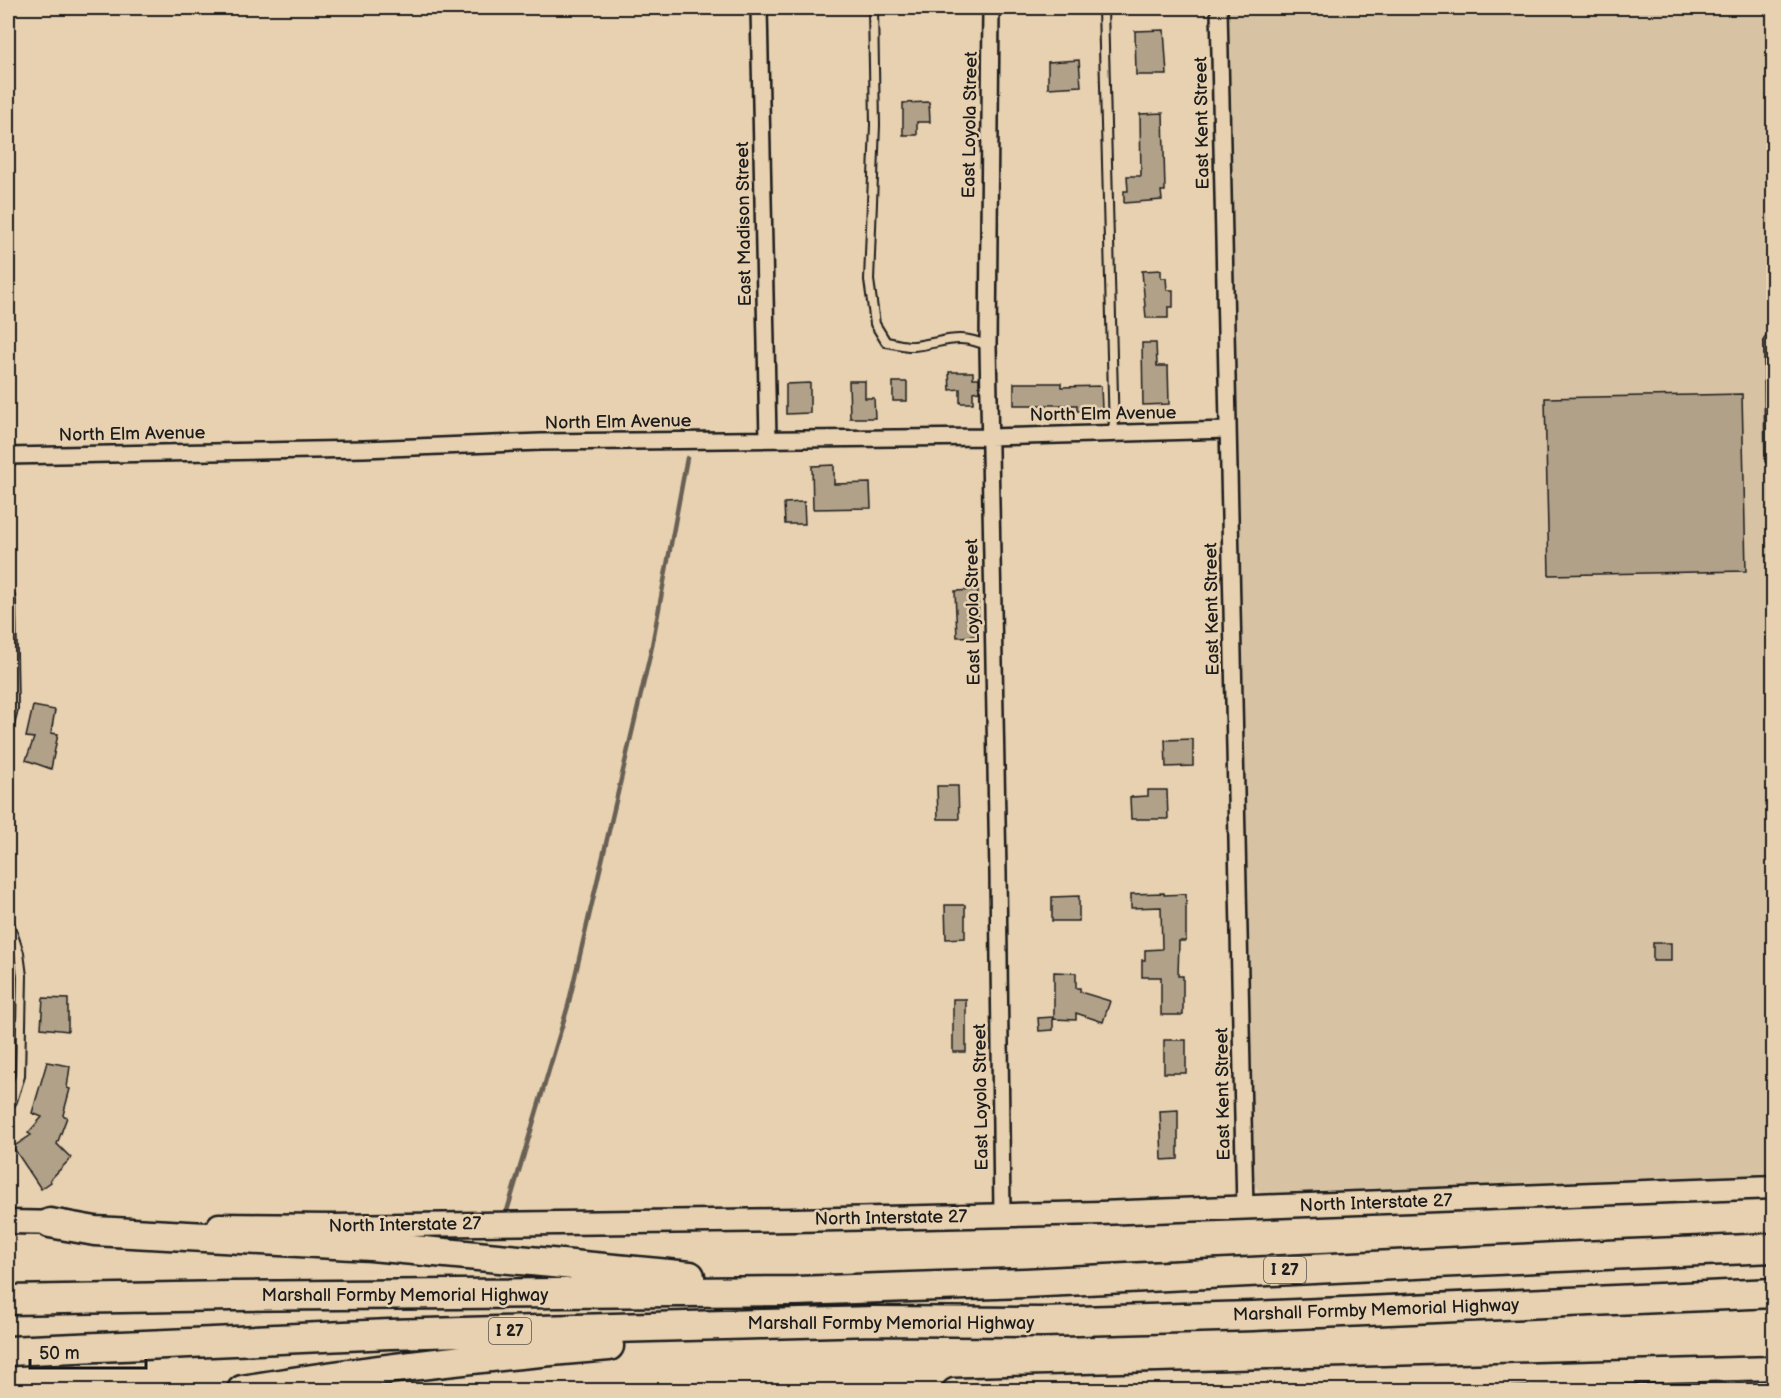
<svg xmlns="http://www.w3.org/2000/svg" width="1781" height="1398" font-family="'Balsamiq Sans',sans-serif">
	<rect width="100%" height="100%" fill="#e7d1b0"/>
	<filter id="ink" filterUnits="userSpaceOnUse"><feTurbulence type="fractalNoise" baseFrequency=".0167" numOctaves="2"/><feDisplacementMap in="SourceGraphic" scale="12" xChannelSelector="R" yChannelSelector="G"/><feConvolveMatrix kernelMatrix="1 2 1 2 8 2 1 2 1" color-interpolation-filters="sRGB"/></filter>
	<g filter="url(#ink)">
		<path fill="#d7c3a4" d="M 1229,8 L 1773,8 L 1773,1173 L 1268,1195 L 1261,1193 L 1254,1185 L 1252,1178 Z"/>
		<g fill="none" stroke-linecap="round" stroke-linejoin="round">
			<path stroke="#696154" stroke-width="4.5" d="M 507,1211 L 568,1006 L 651,651 L 687,458"/>
		</g>
		<path fill="#b1a189" stroke="#1c1c1c" stroke-width="1.5" d="M 1164,30 L 1167,75 L 1136,75 L 1135,31 Z
			M 1079,60 L 1081,86 L 1048,88 L 1048,62 Z
			M 929,102 L 930,122 L 917,122 L 917,135 L 903,135 L 903,103 Z
			M 1163,113 L 1165,191 L 1161,191 L 1162,200 L 1124,203 L 1124,191 L 1128,191 L 1127,176 L 1141,176 L 1140,114 Z
			M 1161,270 L 1161,278 L 1166,278 L 1167,290 L 1173,290 L 1173,307 L 1168,307 L 1168,318 L 1146,318 L 1142,271 Z
			M 1142,343 L 1156,343 L 1157,366 L 1168,366 L 1169,404 L 1143,405 Z
			M 949,372 L 973,372 L 973,378 L 979,378 L 979,391 L 973,392 L 973,403 L 960,403 L 960,389 L 950,390 Z
			M 849,381 L 865,381 L 865,398 L 874,398 L 875,418 L 850,418 Z
			M 893,382 L 907,382 L 907,401 L 893,401 Z
			M 810,383 L 810,413 L 786,414 L 786,384 Z
			M 1014,383 L 1061,383 L 1061,387 L 1101,386 L 1102,410 L 1077,411 L 1077,405 L 1014,405 Z
			M 1742,394 L 1746,571 L 1549,575 L 1545,398 Z
			M 834,465 L 834,484 L 870,483 L 871,508 L 813,509 L 812,466 Z
			M 804,502 L 805,524 L 785,524 L 784,503 Z
			M 978,590 L 979,636 L 957,637 L 955,591 Z
			M 33,706 L 55,710 L 51,733 L 58,734 L 51,769 L 26,760 L 34,738 L 26,737 Z
			M 1193,739 L 1193,766 L 1166,767 L 1165,740 Z
			M 937,786 L 958,786 L 959,819 L 938,819 Z
			M 1148,790 L 1167,790 L 1168,819 L 1131,819 L 1130,797 L 1148,796 Z
			M 1164,893 L 1164,895 L 1186,894 L 1186,941 L 1179,941 L 1178,976 L 1183,976 L 1183,1015 L 1161,1015 L 1161,977 L 1142,977 L 1142,960 L 1145,960 L 1145,950 L 1162,949 L 1161,907 L 1131,908 L 1131,894 Z
			M 1079,896 L 1079,921 L 1052,921 L 1052,897 Z
			M 945,905 L 965,905 L 965,938 L 946,939 Z
			M 1653,943 L 1671,943 L 1671,961 L 1653,961 Z
			M 1054,972 L 1076,973 L 1076,988 L 1080,988 L 1080,992 L 1110,1001 L 1103,1022 L 1076,1013 L 1076,1020 L 1054,1019 Z
			M 43,998 L 68,999 L 68,1031 L 41,1028 Z
			M 953,999 L 966,999 L 966,1052 L 953,1052 Z
			M 1053,1017 L 1053,1030 L 1039,1031 L 1038,1018 Z
			M 1164,1040 L 1186,1040 L 1186,1073 L 1164,1073 Z
			M 47,1062 L 70,1066 L 67,1088 L 70,1089 L 63,1115 L 67,1117 L 57,1144 L 71,1158 L 50,1180 L 51,1182 L 41,1189 L 13,1147 L 31,1135 L 28,1133 L 42,1117 L 32,1113 Z
			M 1178,1110 L 1178,1159 L 1162,1160 L 1160,1111 Z"/>
		<g fill="none" stroke-linecap="round" stroke-linejoin="round">
			<g stroke="#1c1c1c" stroke-width="12">
				<path id="service" d="M 873,8 L 875,125 L 869,280 L 875,324 L 886,342 C 895,343 905,347 914,346 C 944,343 957,332 988,346
					M 1103,8 L 1114,434
					M 1770,460 L 1769,340 L 1774,336
					M 8,589 L 11,601 L 13,709 L 8,730
					M 8,920 L 19,953 L 22,976 L 20,1076 L 12,1101 L 8,1107"/>
			</g>
			<g stroke="#1c1c1c" stroke-width="20">
				<path id="minor" d="M 759,8 L 768,439
					M 991,8 L 988,346 L 998,873 L 1002,1215
					M 1219,8 L 1245,1209
					M 8,456 L 364,449 L 541,442 L 989,437 L 1228,430"/>
			</g>
			<g stroke="#1c1c1c" stroke-width="27">
				<path id="secondary" d="M 8,1222 L 66,1223
					M 219,1225 L 332,1226 L 795,1220 L 1101,1213 L 1774,1187
					M 954,1390 L 1774,1368"/>
			</g>
			<g stroke="#1c1c1c" stroke-width="33">
				<path id="motorway" d="M 50,1223 L 95,1231 L 371,1246 L 690,1276
					M 8,1300 L 232,1296 L 796,1291 L 1025,1283 L 1557,1257 L 1774,1248
					M 8,1351 L 390,1334 L 874,1321 L 1043,1322 L 1253,1316 L 1774,1293
					M 242,1390 C 364,1370 487,1356 609,1346"/>
			</g>
			<use href="#service" stroke="#e7d1b0" stroke-width="8"/>
			<use href="#minor" stroke="#e7d1b0" stroke-width="15"/>
			<use href="#secondary" stroke="#e7d1b0" stroke-width="22"/>
			<use href="#motorway" stroke="#e7d1b0" stroke-width="28"/>
		</g>
	</g>
	<g text-anchor="middle" dominant-baseline="central" stroke-width="5" stroke-linejoin="round" paint-order="stroke">
		<g fill="#e7d1b0" stroke="#595248" stroke-width="1.5">
			<rect x="1264" y="1257" width="42" height="26" rx="4.5"/>
			<rect x="489" y="1318" width="42" height="26" rx="4.5"/>
		</g>
		<g font-size="16" font-weight="bold" fill="#1c1c1c">
			<text x="1285" y="1270">I 27</text>
			<text x="510" y="1331">I 27</text>
		</g>
		<g font-size="18" fill="#1c1c1c" stroke="#e7d1b0">
			<text transform="translate(1202 123) rotate(-91)">East Kent Street</text>
			<text transform="translate(970 125) rotate(-89)">East Loyola Street</text>
			<text transform="translate(744 224) rotate(-91)">East Madison Street</text>
			<text transform="translate(1103 414) rotate(-1)">North Elm Avenue</text>
			<text transform="translate(618 422) rotate(-1)">North Elm Avenue</text>
			<text transform="translate(132 434) rotate(-1)">North Elm Avenue</text>
			<text transform="translate(1212 609) rotate(-91)">East Kent Street</text>
			<text transform="translate(973 612) rotate(-91)">East Loyola Street</text>
			<text transform="translate(1223 1094) rotate(-91)">East Kent Street</text>
			<text transform="translate(981 1097) rotate(-91)">East Loyola Street</text>
			<text transform="translate(1376 1203) rotate(-2)">North Interstate 27</text>
			<text transform="translate(891 1218) rotate(-1)">North Interstate 27</text>
			<text transform="translate(405 1225) rotate(-1)">North Interstate 27</text>
			<text x="405" y="1295">Marshall Formby Memorial Highway</text>
			<text transform="translate(1376 1310) rotate(-2)">Marshall Formby Memorial Highway</text>
			<text x="891" y="1323">Marshall Formby Memorial Highway</text>
		</g>
	</g>
	<rect width="1781" height="1398" fill="none" stroke="#e7d1b0" stroke-width="30"/>
	<rect x="15" y="15" width="1751" height="1368" fill="none" stroke="#1c1c1c" stroke-width="2" filter="url(#ink)"/>
	<path d="M30 1359v9h116v-9" fill="none" stroke="#1c1c1c" stroke-width="3"/>
	<text x="39" y="1359" font-size="18" fill="#1c1c1c" stroke="#e7d1b0" stroke-width="4.5" paint-order="stroke">50 m</text>
</svg>
